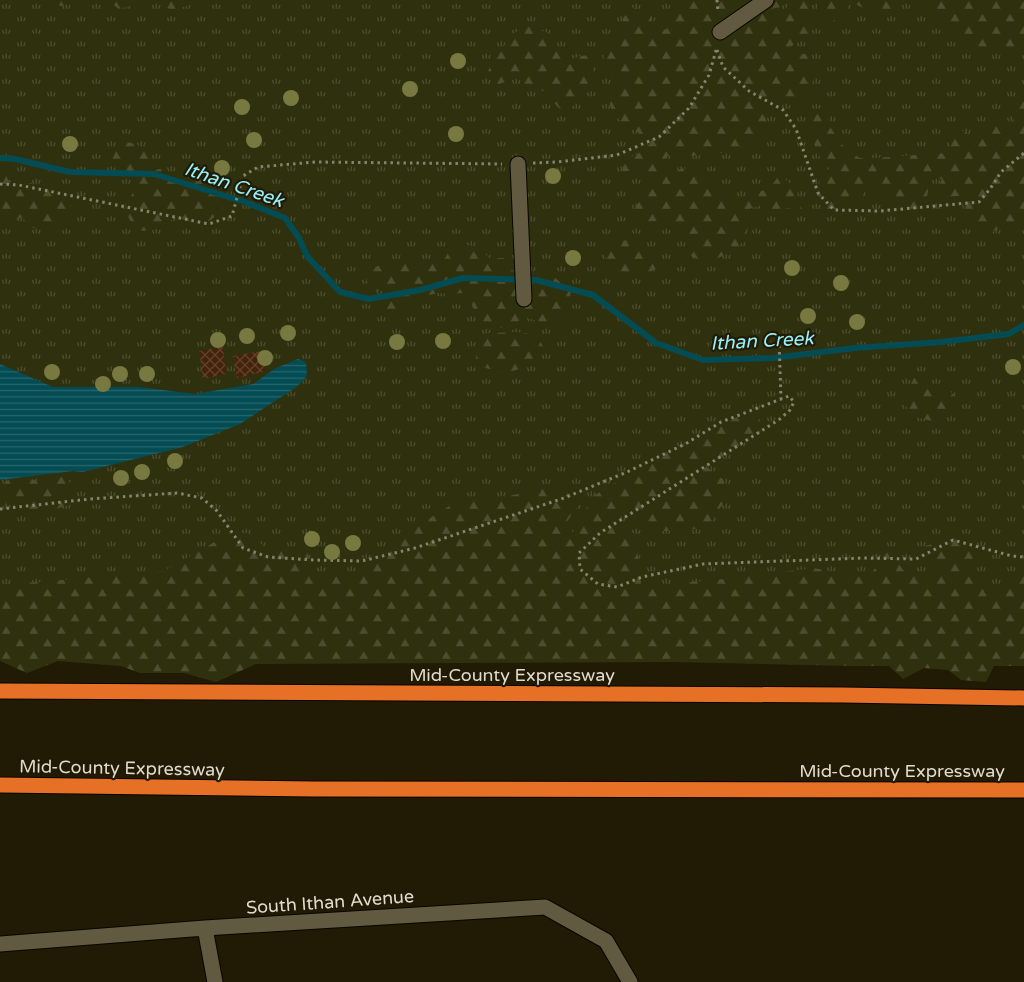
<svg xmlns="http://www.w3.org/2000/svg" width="1024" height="982" font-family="'Varela Round',sans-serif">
	<defs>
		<pattern id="grass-tufts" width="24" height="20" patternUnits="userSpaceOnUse" patternTransform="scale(1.25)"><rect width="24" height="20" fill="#2f310e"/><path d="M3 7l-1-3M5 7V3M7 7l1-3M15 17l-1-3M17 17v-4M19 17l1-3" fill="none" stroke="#4d4e30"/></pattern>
		<pattern id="forest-firs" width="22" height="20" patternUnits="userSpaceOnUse" patternTransform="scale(1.25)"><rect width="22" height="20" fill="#2f310e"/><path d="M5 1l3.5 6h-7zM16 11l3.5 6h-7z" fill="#4d4e30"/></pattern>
		<pattern id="water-rules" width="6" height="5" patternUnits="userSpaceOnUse" patternTransform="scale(1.25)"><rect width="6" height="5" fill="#044c54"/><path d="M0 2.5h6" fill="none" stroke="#28656b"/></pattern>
		<pattern id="building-cross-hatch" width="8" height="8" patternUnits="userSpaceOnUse" patternTransform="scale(1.25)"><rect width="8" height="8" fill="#45230a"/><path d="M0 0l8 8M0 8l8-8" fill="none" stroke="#5f422c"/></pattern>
	</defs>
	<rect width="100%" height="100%" fill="#211a04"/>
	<path fill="url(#grass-tufts)" d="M 0,0 L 1024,0 L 1024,652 L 0,644 Z"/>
	<path fill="url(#forest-firs)" d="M 35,0 L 82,0 L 62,6 L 36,3 Z
		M 107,0 L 142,0 L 134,5 L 119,9 Z
		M 156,0 L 200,0 L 195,3 L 172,11 Z
		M 673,0 L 788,0 L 781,7 L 774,8 L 773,17 L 797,0 L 807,0 L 809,3 L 810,13 L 806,16 L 807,22 L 812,31 L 806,38 L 788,48 L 793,54 L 807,54 C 817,66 814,82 808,96 C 795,101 785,102 771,99 L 766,111 L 767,123 L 763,136 L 743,147 L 712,155 L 668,156 L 659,164 L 669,177 L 682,168 L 702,173 C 710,187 724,198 739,206 L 748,194 L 769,189 L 778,177 L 784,178 L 798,191 L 795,200 L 802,209 L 787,208 L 770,214 L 763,205 L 751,208 C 748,217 749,225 747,232 C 740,254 724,254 706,263 L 691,256 C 688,240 679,230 667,220 L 642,222 L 632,219 C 633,215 634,210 636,207 C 643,194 660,182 642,168 L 623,172 L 621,161 L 639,153 L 649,146 C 641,127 623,128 613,113 C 610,108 610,101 609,96 L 618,82 L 600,68 L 604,60 L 602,47 L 621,36 L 623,18 L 634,7 L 651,17 L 653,32 L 659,29 L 667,30 Z
		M 817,0 L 850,0 C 845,15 844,17 829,22 C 820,16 816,11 817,0 Z
		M 854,0 L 905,0 L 905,1 L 896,10 L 886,16 L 871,12 L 871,8 C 863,8 858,8 854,0 Z
		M 924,0 L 1024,0 L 1024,52 C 1011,51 985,51 974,47 C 960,43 931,13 924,0 Z
		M 528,26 L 546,32 L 561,53 L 564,62 L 580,56 L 592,55 L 594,70 L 586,75 L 589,86 C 579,95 575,106 565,114 L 551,100 L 550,92 L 530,89 L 522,81 L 513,78 L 498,85 L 488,71 C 494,58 504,49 509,36 Z
		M 1024,91 L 1024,212 L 1013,225 L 998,229 L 989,234 L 975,230 L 961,216 L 966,208 L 966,196 L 942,196 L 938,189 L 942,179 L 934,179 L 924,182 L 929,186 C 925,209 923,212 900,213 L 891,207 L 883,194 L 886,186 L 867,183 C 863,201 856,205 841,214 L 829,212 L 817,196 C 821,186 818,184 820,175 L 830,168 C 815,157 814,138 806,122 L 809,113 L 818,108 L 828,115 L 830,127 L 846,150 L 860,158 L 875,158 L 916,155 L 926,151 L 934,154 L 950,153 L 950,132 L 961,130 L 977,139 L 991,126 L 1004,123 L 1012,128 L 1012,122 Z
		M 127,142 C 137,144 147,148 149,159 C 150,164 148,171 149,176 L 158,169 L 167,169 L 171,176 L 178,176 L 186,172 L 211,178 L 219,187 L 223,208 C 206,229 198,225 175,216 C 166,228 156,230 141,231 C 129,221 127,218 126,204 L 129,201 L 139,179 L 124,173 L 112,160 L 117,149 Z
		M 0,166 L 3,167 L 13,190 L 18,189 L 27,182 C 38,186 50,186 62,188 L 70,204 L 71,215 C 61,226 46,230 31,228 L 22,217 L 0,229 Z
		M 623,236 L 624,241 L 630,237 L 639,240 L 642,245 L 640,250 L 647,248 L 654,251 L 658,266 L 648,274 L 622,274 C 608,262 600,258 608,239 Z
		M 467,245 L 479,247 L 489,258 L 504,258 L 510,270 L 553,276 L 571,292 L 569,300 L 570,312 L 563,324 L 548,324 L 527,318 L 500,328 L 484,328 C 476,316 473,304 464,293 L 450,294 L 439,293 L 406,299 C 400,313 393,317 378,314 L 384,290 L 376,292 L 366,281 L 367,271 L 378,266 L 390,265 L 407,256 L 422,263 L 442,264 L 449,251 Z
		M 489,333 C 510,333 537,326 545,351 C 524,373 505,377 476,364 C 475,351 478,341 489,333 Z
		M 914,378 L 949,390 L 958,399 L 950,412 L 932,421 L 915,417 L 902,402 Z
		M 751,410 L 758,414 L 761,424 L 759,433 L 706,467 L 723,479 L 728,495 L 708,528 L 653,532 L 646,521 L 622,511 L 616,531 L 634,533 L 640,569 L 641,586 L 715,580 L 814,568 L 848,575 L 871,574 L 889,550 L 903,570 L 939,575 L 929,561 L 925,546 L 963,535 L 978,556 L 975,577 L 998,590 L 1017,583 L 1019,569 L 1024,567 L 1024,666 L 994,666 L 986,682 L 961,680 L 948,670 L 924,668 L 903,679 L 889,666 L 854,666 L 674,662 L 256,664 L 216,682 L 184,673 L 140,673 L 121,666 L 58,661 L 27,673 L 0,661 L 0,584 L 41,582 L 164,571 L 232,532 L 254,534 L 265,549 L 307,550 L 314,578 L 358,572 L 406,533 L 454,503 L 500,498 L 560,484 L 579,505 L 560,531 L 566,542 L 580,521 L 592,497 L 654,459 Z
		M 54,469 C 73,480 73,484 69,505 L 46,512 L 37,508 L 30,512 L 15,513 L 12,503 L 7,501 L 0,511 L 0,484 L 3,485 L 16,473 L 37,481 L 41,472 Z"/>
	<path fill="url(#water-rules)" d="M 298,359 L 306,362 L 307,374 L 304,380 L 295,388 L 240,424 L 183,447 L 83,472 L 73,471 L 0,480 L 0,364 L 53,387 L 139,387 L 195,394 L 253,384 L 276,368 Z"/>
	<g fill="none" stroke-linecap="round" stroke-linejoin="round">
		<path stroke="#044c54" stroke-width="6" d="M 0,158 L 15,159 L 70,172 L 154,174 L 245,202 L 285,218 L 299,238 L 307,256 L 340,292 L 369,299 L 420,290 L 463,278 L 536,280 L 593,295 L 656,343 L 703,360 L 773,358 L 855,348 L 941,342 L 1009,334 L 1024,325"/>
	</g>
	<path fill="url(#building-cross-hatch)" d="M 223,347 L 226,374 L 203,379 L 199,351 Z
		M 262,351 L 266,371 L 237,378 L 233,356 Z"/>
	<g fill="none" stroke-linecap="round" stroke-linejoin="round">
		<g stroke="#0a0500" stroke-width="17">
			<path id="minor" d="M 720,32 L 766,0
				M 518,164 L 524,299
				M 205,928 L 215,982
				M 0,944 L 205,928 L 545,907 L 606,941 L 630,982"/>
		</g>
		<g stroke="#0a0500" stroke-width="17">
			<path id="highway" d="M 0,691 L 843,695 L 1024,698
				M 0,785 L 313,789 L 1024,790"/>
		</g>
		<path stroke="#878270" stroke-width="3" stroke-dasharray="2.5 4" stroke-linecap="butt" d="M 717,0 L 718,12
			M 717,50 L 723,67 L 749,91 L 783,110 L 796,129 L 818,193 L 834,210 L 880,211 L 979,202 L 990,189 L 1001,172 L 1024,153
			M 533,163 L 557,162 L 617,155 L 659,137 L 689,108 L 709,75 L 717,47
			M 0,184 L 19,185 L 209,224 L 232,216 L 243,176 L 258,167 L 315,162 L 502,164
			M 779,339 L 781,399
			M 0,509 L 90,499 L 177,493 L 202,498 L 217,511 L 243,548 L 268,557 L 313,560 L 362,561 L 415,548 L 564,498 L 627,472 L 687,443 L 721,422 L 789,396 L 794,402 L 790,410 L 780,419 L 600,533 L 579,553 L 580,569 L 598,584 L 617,587 L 642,577 L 703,564 L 863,558 L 916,559 L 953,540 L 1012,556 L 1024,557"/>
		<use href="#minor" stroke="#615940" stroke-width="15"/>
		<use href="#highway" stroke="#e67126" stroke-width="15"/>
	</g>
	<g fill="#787940">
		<circle cx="458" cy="61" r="8"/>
		<circle cx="410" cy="89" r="8"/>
		<circle cx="291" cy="98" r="8"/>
		<circle cx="242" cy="107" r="8"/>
		<circle cx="456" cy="134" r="8"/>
		<circle cx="254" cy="140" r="8"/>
		<circle cx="70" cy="144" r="8"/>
		<circle cx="222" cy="168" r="8"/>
		<circle cx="553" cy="176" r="8"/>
		<circle cx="573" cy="258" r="8"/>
		<circle cx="792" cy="268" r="8"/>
		<circle cx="841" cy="283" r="8"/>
		<circle cx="808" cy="316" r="8"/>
		<circle cx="857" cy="322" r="8"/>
		<circle cx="288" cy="333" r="8"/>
		<circle cx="247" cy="336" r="8"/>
		<circle cx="218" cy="340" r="8"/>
		<circle cx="443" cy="341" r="8"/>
		<circle cx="397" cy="342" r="8"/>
		<circle cx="265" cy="358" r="8"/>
		<circle cx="1013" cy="367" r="8"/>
		<circle cx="52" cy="372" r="8"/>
		<circle cx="120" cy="374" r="8"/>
		<circle cx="147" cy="374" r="8"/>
		<circle cx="103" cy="384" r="8"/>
		<circle cx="175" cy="461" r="8"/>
		<circle cx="142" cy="472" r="8"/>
		<circle cx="121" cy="478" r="8"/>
		<circle cx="312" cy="539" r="8"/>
		<circle cx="353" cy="543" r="8"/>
		<circle cx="332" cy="552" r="8"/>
	</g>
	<g text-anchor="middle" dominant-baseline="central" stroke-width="4.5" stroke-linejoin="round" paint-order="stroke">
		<g font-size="18" fill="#dfdbcd" stroke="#211a04">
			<text x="512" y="675">Mid-County Expressway</text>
			<text transform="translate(122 768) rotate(1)">Mid-County Expressway</text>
			<text x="902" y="771">Mid-County Expressway</text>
			<text transform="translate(330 902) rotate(-4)">South Ithan Avenue</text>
		</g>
		<g font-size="19" font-style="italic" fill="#96f1fd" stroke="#211a04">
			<text transform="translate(234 185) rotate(19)">Ithan Creek</text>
			<text transform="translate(762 341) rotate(-3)">Ithan Creek</text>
		</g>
	</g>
</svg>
